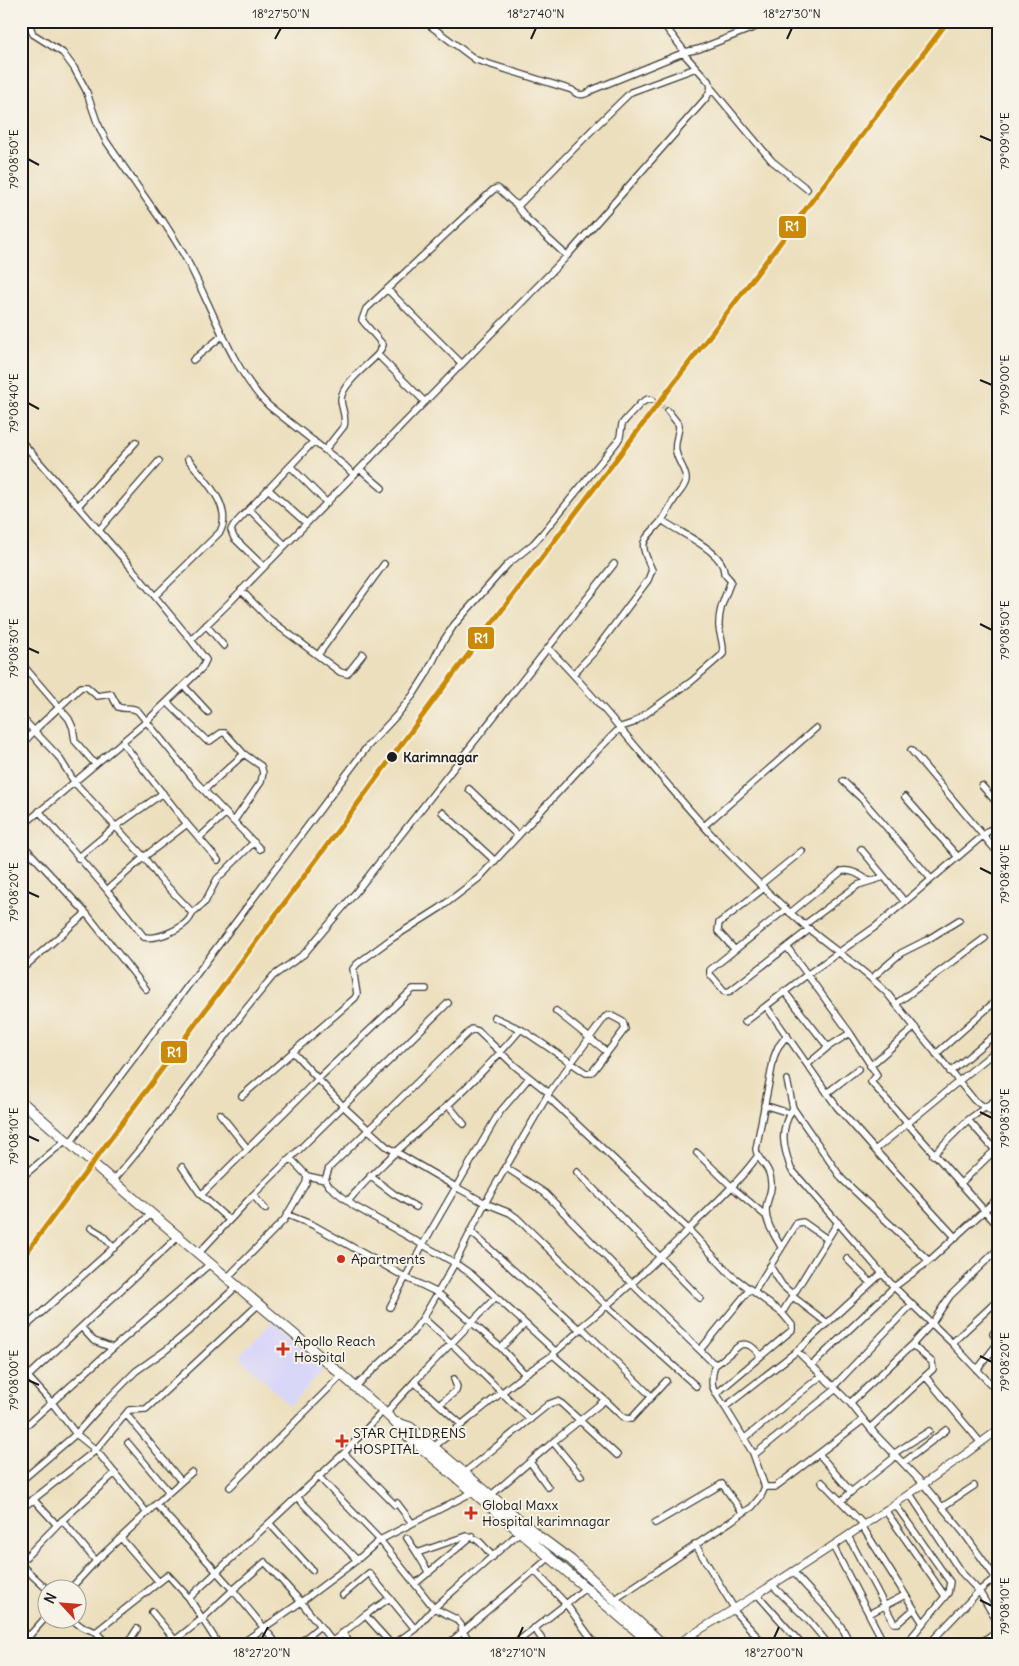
<svg xmlns="http://www.w3.org/2000/svg" width="1019" height="1666" font-family="Delius,sans-serif">
	<rect width="100%" height="100%" fill="#f7f3e8"/>
	<filter id="ink" filterUnits="userSpaceOnUse"><feTurbulence type="fractalNoise" baseFrequency=".02" numOctaves="2"/><feDisplacementMap in="SourceGraphic" scale="10" xChannelSelector="R" yChannelSelector="G"/><feConvolveMatrix kernelMatrix="1 2 1 2 8 2 1 2 1" color-interpolation-filters="sRGB"/></filter>
	<filter id="wash" filterUnits="userSpaceOnUse"><feTurbulence type="fractalNoise" baseFrequency=".0096" numOctaves="4" result="noise"/><feDisplacementMap in="SourceGraphic" scale="20" xChannelSelector="R" yChannelSelector="G"/><feGaussianBlur stdDeviation="1.12" result="paint"/><feColorMatrix in="noise" values="0 0 0 0 0 0 0 0 0 0 0 0 0 0 0 0 0 1.4 0 .05"/><feComposite in="paint" operator="in"/></filter>
	<g filter="url(#wash)">
		<rect width="100%" height="100%" fill="#ecdfbd"/>
		<path fill="#d9d7f8" d="M 274,1320 L 325,1369 L 290,1406 L 239,1356 Z"/>
	</g>
	<g filter="url(#ink)">
		<g fill="none" stroke-linecap="round" stroke-linejoin="round">
			<path stroke="#c2b89d" stroke-width="5.5" stroke-dasharray="5.5 3" stroke-linecap="butt" d="M 652,400 L 668,411"/>
			<g stroke="#3b3934" stroke-width="8">
				<path id="minor" d="M 28,21 L 33,34 L 63,53 L 74,68 L 86,90 L 97,122 L 106,141 L 162,222
					M 424,21 L 476,60 L 572,90 C 578,97 586,95 592,90 L 685,52 L 661,21
					M 21,24 L 29,22 L 87,21
					M 685,52 L 699,49 L 771,21
					M 711,88 L 772,161 L 807,189
					M 517,206 L 527,219 L 567,256
					M 163,221 C 174,238 185,255 194,274 C 214,314 236,375 269,406 L 345,466 L 354,475
					M 387,289 L 462,364
					M 193,360 L 223,335
					M 425,402 L 379,356 L 378,354 L 383,345 L 362,320 L 366,309 L 493,190 L 497,188 C 505,192 511,204 519,205 L 596,126 L 631,92 L 696,68
					M 21,441 L 129,565 L 191,640
					M 325,450 L 344,426 C 347,417 341,408 341,399 C 342,384 368,365 378,354
					M 290,466 L 327,503
					M 360,469 L 382,488
					M 268,489 L 306,523
					M 78,506 L 136,442
					M 249,509 L 285,545
					M 99,530 L 159,461
					M 264,567 L 234,538 L 231,530 L 233,526 L 314,441
					M 241,590 L 269,619 L 340,672 L 347,674 L 363,654
					M 155,596 L 220,532 C 234,507 203,478 188,459
					M 206,625 L 224,646
					M 549,649 C 610,711 662,782 722,846 C 748,873 775,900 804,925 C 831,948 861,967 886,992 L 974,1100 L 998,1116
					M 318,655 L 384,564
					M 21,663 L 69,719 L 73,728 L 75,741 L 95,764
					M 574,673 L 594,652 L 648,580 L 652,570 C 637,539 643,543 662,520 C 667,513 671,504 676,497 C 679,492 685,487 686,480 C 687,471 677,461 676,451 C 674,442 679,434 679,425 L 668,411
					M 184,686 L 208,712
					M 167,702 L 206,740 L 210,741 L 221,733 L 225,733 L 244,754 L 261,766 L 263,773 L 261,782 L 234,821
					M 21,717 L 58,756 L 75,783 L 144,857 L 160,879 L 189,909 L 192,913 C 189,927 158,940 144,937 L 107,890 L 39,811
					M 122,742 L 187,824 L 218,860
					M 21,745 L 39,726 L 81,687 L 87,687 L 97,696 L 111,694 L 118,707 C 126,710 131,706 138,711 L 197,783 L 260,849
					M 911,750 L 998,853
					M 843,781 L 861,798 L 931,879
					M 982,786 L 998,804
					M 469,789 L 518,836
					M 204,790 L 244,754
					M 905,797 L 958,857
					M 442,812 L 495,861
					M 704,826 L 816,728
					M 21,827 L 147,721 L 202,668 L 206,660 L 191,640 L 230,602 L 567,256 L 707,97 L 711,88 L 710,83 L 683,53
					M 199,838 L 226,813
					M 21,843 L 86,913 L 146,989
					M 861,849 L 905,902
					M 78,858 L 115,827 L 163,793
					M 760,885 L 802,851
					M 107,890 L 144,857 L 187,824
					M 786,909 L 710,970 L 710,974 L 725,992 L 730,991 L 810,929
					M 192,913 L 205,902 L 217,879 L 254,842
					M 790,913 L 842,871 C 852,869 861,876 869,881
					M 804,925 L 858,885 L 884,877
					M 787,947 L 850,1033 L 877,1075 L 871,1082 L 998,1226
					M 735,950 L 718,931 L 719,923 L 764,888
					M 21,970 L 86,913
					M 872,978 L 901,953 L 927,940 L 959,920
					M 784,991 L 828,1047
					M 897,1003 L 985,938
					M 766,1006 L 837,1107 L 875,1150 L 956,1238
					M 556,1011 L 607,1052
					M 494,1017 L 524,1031 L 586,1073 L 590,1073 L 593,1071 L 625,1029 L 623,1022 L 610,1015 L 605,1017 L 549,1093
					M 745,1022 L 808,974 L 875,927 L 998,823
					M 293,1052 L 343,1106 L 386,1146 L 456,1187 L 485,1203 L 510,1213 L 517,1218 L 607,1306 L 696,1386
					M 936,1054 L 998,999
					M 808,1064 L 828,1047 L 850,1033
					M 870,1066 L 915,1027
					M 950,1072 L 998,1032
					M 787,1080 L 793,1108 L 842,1179 L 929,1261
					M 827,1093 L 858,1069
					M 242,1096 L 355,998 L 357,994 L 353,969 L 357,964 L 391,939 L 440,908 L 479,878 L 587,761 L 621,727 L 633,723 L 692,681 L 723,654 C 724,644 720,636 719,627 C 718,610 725,597 731,581 L 724,573 C 725,551 677,532 662,520
					M 547,1096 L 689,1230 L 731,1275 L 782,1313 L 792,1325 L 792,1330 L 716,1394
					M 448,1105 L 464,1124
					M 764,1105 L 789,1113
					M 793,1108 C 779,1130 783,1146 791,1169 L 894,1287 L 952,1343 L 998,1392
					M 220,1114 L 247,1148
					M 968,1120 L 996,1151
					M 70,1143 L 367,747 L 396,716 L 413,695 L 427,673 L 442,643 L 454,625 L 508,564 L 533,544 L 542,534 L 617,442 L 620,437 L 622,424 L 626,419 L 641,403 L 648,399 L 652,400
					M 875,1150 L 998,1049
					M 697,1153 L 732,1187 L 766,1216
					M 933,1155 L 968,1120 L 998,1098
					M 182,1167 L 201,1195 L 229,1220
					M 505,1167 L 545,1193 L 632,1284 L 712,1362 L 717,1364 L 740,1345 C 750,1342 754,1349 761,1356
					M 577,1172 L 700,1298
					M 307,1176 L 325,1180
					M 370,1176 L 394,1194 L 416,1207
					M 21,1178 L 66,1140
					M 113,1181 L 144,1144 L 246,1009 L 273,976 L 304,954 L 356,892 L 614,564
					M 960,1184 L 995,1150
					M 201,1195 L 318,1079 L 413,989 L 426,989
					M 253,1195 L 265,1209
					M 348,1201 C 378,1166 413,1137 447,1106 C 473,1082 498,1056 521,1029
					M 288,1215 L 313,1225 L 405,1277 L 438,1293 L 501,1348 L 525,1374
					M 91,1228 L 101,1234 L 114,1248
					M 470,1231 L 580,1330
					M 781,1247 C 775,1235 766,1225 766,1211 C 766,1198 774,1193 770,1176 C 767,1163 757,1161 756,1149 L 774,1057 L 778,1047 L 787,1035
					M 199,1253 L 253,1195 L 448,1003
					M 847,1259 L 871,1283
					M 770,1266 L 782,1285 L 793,1295
					M 882,1273 L 797,1351 L 850,1403 L 875,1434 L 923,1484 L 963,1532 L 995,1577
					M 227,1278 L 284,1220 L 306,1183 L 307,1176 L 291,1159
					M 754,1292 L 797,1223 L 803,1222 L 827,1239
					M 792,1296 L 827,1323
					M 390,1307 L 422,1246 L 499,1113 L 529,1078
					M 782,1313 L 838,1222
					M 998,1326 L 993,1334 L 998,1341
					M 581,1327 L 651,1396
					M 82,1328 L 94,1341 L 113,1348
					M 21,1331 L 151,1214
					M 952,1343 L 998,1300
					M 501,1348 L 525,1324
					M 700,1350 L 750,1289
					M 554,1353 L 580,1330 L 581,1327 C 622,1294 660,1258 697,1221 C 718,1201 740,1180 757,1157
					M 715,1364 C 709,1388 712,1387 725,1407
					M 812,1365 L 894,1287 L 929,1261 L 998,1198
					M 21,1369 L 53,1404 L 76,1434 L 96,1450 L 147,1513 L 156,1504 L 233,1590 L 202,1619 L 169,1645
					M 977,1370 L 998,1343
					M 925,1376 L 981,1443
					M 21,1383 L 179,1236
					M 834,1386 L 911,1305
					M 355,1387 L 411,1334 L 423,1318
					M 605,1400 L 624,1418 L 631,1419 L 666,1381
					M 850,1403 L 912,1345 L 932,1323 L 950,1296 L 998,1249
					M 440,1404 L 456,1391 L 457,1387 L 454,1379
					M 126,1414 L 181,1481
					M 387,1415 L 391,1407 L 414,1382
					M 530,1420 L 451,1343 L 423,1318 L 455,1263 L 485,1203 L 549,1093 L 515,1066 L 478,1031 L 472,1029 L 329,1168 L 325,1180 L 329,1186 L 354,1206 L 455,1263 L 471,1274 L 555,1351
					M 462,1425 L 414,1382 L 495,1298
					M 870,1428 L 933,1369 L 932,1362 L 912,1345
					M 21,1430 L 113,1348 L 211,1263
					M 744,1439 L 822,1375
					M 553,1442 L 581,1476
					M 128,1443 L 169,1492
					M 431,1449 L 525,1374 L 553,1355 L 605,1400 L 553,1442 L 490,1496
					M 344,1453 L 395,1505
					M 819,1454 L 851,1492
					M 893,1454 L 929,1431
					M 754,1455 L 836,1389
					M 530,1462 L 548,1487
					M 903,1463 L 946,1430
					M 465,1472 L 549,1404 L 557,1401 L 562,1404 L 617,1455
					M 318,1476 L 380,1540 L 434,1608 L 456,1619 L 461,1625 L 462,1631 L 473,1645
					M 21,1481 L 76,1434 L 101,1406 L 136,1371 L 166,1350 L 191,1329 L 237,1286
					M 822,1482 L 864,1525
					M 230,1487 L 342,1375
					M 765,1487 L 753,1453 L 725,1407 L 797,1351
					M 910,1494 L 960,1571 L 979,1591 L 928,1645
					M 297,1497 L 357,1560
					M 33,1499 L 57,1525
					M 841,1501 L 851,1492 L 896,1456
					M 397,1503 L 412,1523
					M 156,1504 L 192,1472
					M 895,1504 L 950,1582 L 948,1593 L 905,1645
					M 942,1507 L 974,1486
					M 21,1509 L 96,1450 L 129,1410 L 146,1409 L 259,1304
					M 885,1510 L 945,1596
					M 62,1520 L 96,1561
					M 269,1523 L 312,1570
					M 655,1523 L 722,1484 L 743,1513
					M 862,1526 L 923,1623
					M 848,1536 L 894,1623 L 898,1623 L 914,1609
					M 121,1538 L 159,1582
					M 407,1538 L 417,1553 L 466,1536 C 479,1537 485,1548 493,1557
					M 695,1544 L 734,1608
					M 833,1546 L 885,1645
					M 417,1553 L 429,1573
					M 21,1562 L 57,1525 L 115,1473
					M 21,1565 L 48,1590
					M 535,1571 L 566,1604 L 596,1645
					M 793,1571 C 811,1596 840,1614 850,1645
					M 997,1576 L 979,1591 L 998,1623
					M 415,1584 L 472,1536
					M 772,1585 L 809,1621 L 829,1645
					M 71,1588 L 96,1561 L 147,1513
					M 757,1594 L 802,1645
					M 343,1595 L 369,1573 L 415,1629 L 393,1645
					M 189,1598 L 344,1453 L 383,1411
					M 614,1600 L 752,1507 L 761,1496 L 765,1487 L 775,1487 L 863,1420
					M 733,1610 L 765,1645
					M 152,1612 L 175,1640
					M 869,1614 L 905,1595
					M 365,1615 L 392,1645
					M 70,1618 L 82,1627 L 96,1632
					M 21,1628 L 29,1637
					M 534,1628 L 546,1645
					M 415,1629 L 434,1608 L 520,1532
					M 342,1633 L 352,1645
					M 21,1645 L 48,1615
					M 108,1645 L 96,1632 L 168,1575 L 189,1598 L 219,1645
					M 133,1645 L 130,1640 L 137,1629
					M 245,1645 L 245,1641 L 301,1602 L 357,1560 L 380,1540 L 473,1492
					M 278,1645 L 233,1590 L 265,1562 L 301,1602 L 335,1645
					M 297,1645 L 320,1626
					M 328,1645 L 365,1615 L 390,1598
					M 447,1645 L 550,1557
					M 513,1645 L 566,1604 L 585,1588
					M 978,1645 L 998,1630"/>
			</g>
			<g stroke="#3b3934" stroke-width="9">
				<path id="tertiary" d="M 675,1645 C 786,1578 894,1508 998,1430"/>
			</g>
			<g stroke="#3b3934" stroke-width="11">
				<path id="primary" d="M 21,1101 C 92,1163 164,1225 237,1286 C 276,1319 315,1351 353,1385 C 371,1401 390,1415 405,1434 L 653,1645
					M 395,1422 L 410,1427 L 540,1537 L 571,1560 L 664,1645"/>
			</g>
			<use href="#minor" stroke="#fff" stroke-width="5.5"/>
			<use href="#tertiary" stroke="#fff" stroke-width="7"/>
			<use href="#primary" stroke="#fff" stroke-width="9"/>
			<g stroke="#f7f3e8" stroke-width="9">
				<path id="rail-1" d="M 21,1260 L 443,688 L 948,21"/>
			</g>
			<use href="#rail-1" stroke="#cb8a06" stroke-width="5"/>
		</g>
	</g>
	<path fill="none" stroke="#1c1c1c" stroke-width="2" d="M 275,39 L 281,28M 531,39 L 536,28M 787,39 L 792,28M 980,136 L 992,141M 28,159 L 39,165M 980,380 L 992,385M 28,403 L 39,409M 980,624 L 992,630M 28,648 L 39,653M 980,868 L 992,874M 28,892 L 39,897M 980,1112 L 992,1118M 28,1136 L 39,1141M 980,1356 L 992,1362M 28,1380 L 39,1385M 980,1600 L 992,1606M 262,1638 L 268,1627M 518,1638 L 523,1627M 774,1638 L 779,1627"/>
	<circle fill="#1c1c1c" stroke="#f7f3e8" stroke-width="2" cx="392" cy="757" r="6"/>
	<g fill="#c8321e" stroke="#f7f3e8" stroke-width="2">
		<circle cx="341" cy="1259" r="5"/>
		<path d="M280.5 1341.5h5v5h5v5h-5v5h-5v-5h-5v-5h5z"/>
		<path d="M339.5 1433.5h5v5h5v5h-5v5h-5v-5h-5v-5h5z"/>
		<path d="M468.5 1505.5h5v5h5v5h-5v5h-5v-5h-5v-5h5z"/>
	</g>
	<g text-anchor="middle" dominant-baseline="central" stroke-width="4" stroke-linejoin="round" paint-order="stroke">
		<g font-size="14" font-weight="bold" fill="#1c1c1c" stroke="#f7f3e8" text-anchor="start">
			<text x="403" y="757">Karimnagar</text>
		</g>
		<g font-size="14" fill="#1c1c1c" stroke="#f7f3e8" text-anchor="start">
			<text x="351" y="1259">Apartments</text>
			<text x="294" y="1341">Apollo Reach<tspan x="294" dy="16">Hospital</tspan></text>
			<text x="353" y="1433">STAR CHILDRENS<tspan x="353" dy="16">HOSPITAL</tspan></text>
			<text x="482" y="1505">Global Maxx<tspan x="482" dy="16">Hospital karimnagar</tspan></text>
		</g>
	</g>
	<g stroke="#f7f3e8" stroke-width="2">
		<rect x="778" y="215" width="29" height="24" rx="5" fill="#cb8a06"/>
		<rect x="467" y="626" width="28" height="24" rx="5" fill="#cb8a06"/>
		<rect x="160" y="1040" width="28" height="24" rx="5" fill="#cb8a06"/>
	</g>
	<g font-size="14" text-anchor="middle" font-weight="bold" fill="#fff">
		<text x="792" y="231">R1</text>
		<text x="481" y="643">R1</text>
		<text x="174" y="1057">R1</text>
	</g>
	<rect width="1019" height="1666" fill="none" stroke="#f7f3e8" stroke-width="55"/>
	<g transform="translate(62 1604) rotate(296)"><circle r="24" fill="#f7f3e8" stroke="#9f9d96"/>
	<path d="M0-4L9 19L0 12L-9 19Z" fill="#c8321e"/>
	<text y="-8" font-size="14" font-weight="bold" text-anchor="middle" fill="#1c1c1c">N</text>
	</g>
	<rect x="28" y="28" width="964" height="1610" fill="none" stroke="#1c1c1c" stroke-width="2"/>
	<g font-size="12" text-anchor="middle" fill="#1c1c1c">
		<text x="281" y="18">18°27'50"N</text>
		<text x="536" y="18">18°27'40"N</text>
		<text x="792" y="18">18°27'30"N</text>
		<text transform="translate(1005 141) rotate(-90)" y="4">79°09'10"E</text>
		<text transform="translate(14 159) rotate(-90)" y="4">79°08'50"E</text>
		<text transform="translate(1005 385) rotate(-90)" y="4">79°09'00"E</text>
		<text transform="translate(14 403) rotate(-90)" y="4">79°08'40"E</text>
		<text transform="translate(1005 630) rotate(-90)" y="4">79°08'50"E</text>
		<text transform="translate(14 648) rotate(-90)" y="4">79°08'30"E</text>
		<text transform="translate(1005 874) rotate(-90)" y="4">79°08'40"E</text>
		<text transform="translate(14 892) rotate(-90)" y="4">79°08'20"E</text>
		<text transform="translate(1005 1118) rotate(-90)" y="4">79°08'30"E</text>
		<text transform="translate(14 1136) rotate(-90)" y="4">79°08'10"E</text>
		<text transform="translate(1005 1362) rotate(-90)" y="4">79°08'20"E</text>
		<text transform="translate(14 1380) rotate(-90)" y="4">79°08'00"E</text>
		<text transform="translate(1005 1606) rotate(-90)" y="4">79°08'10"E</text>
		<text x="262" y="1657">18°27'20"N</text>
		<text x="518" y="1657">18°27'10"N</text>
		<text x="774" y="1657">18°27'00"N</text>
	</g>
</svg>
